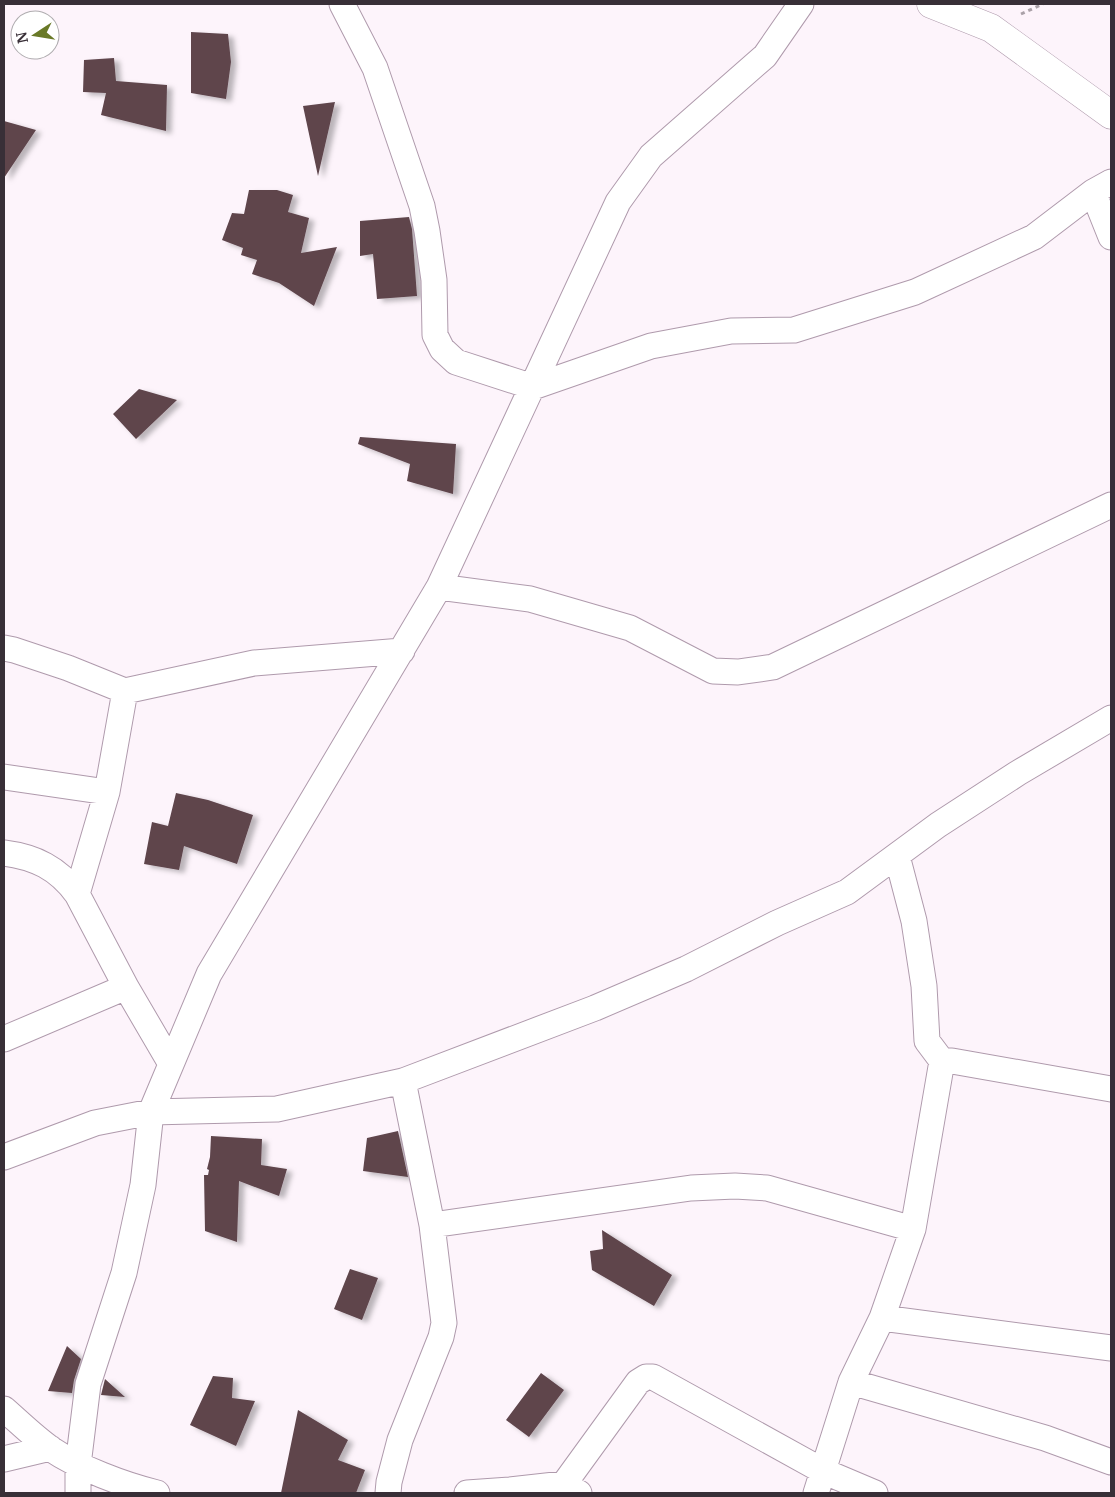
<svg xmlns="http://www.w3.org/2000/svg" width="1115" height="1497" font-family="Merriweather,serif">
	<defs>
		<filter id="shadow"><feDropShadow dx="5.5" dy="3" stdDeviation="2.5" flood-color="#0004"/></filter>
	</defs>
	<rect width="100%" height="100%" fill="#fdf4fb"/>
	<path fill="#5e454c" filter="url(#shadow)" d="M 191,32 L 228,34 L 231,62 L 226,99 L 191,93 Z
		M 114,58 L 116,81 L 167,85 L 166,131 L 101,115 L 106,93 L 83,92 L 84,60 Z
		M 335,102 L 318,176 L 303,106 Z
		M 4,121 L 36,130 L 4,178 Z
		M 249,190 L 277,190 L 293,195 L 288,212 L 309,218 L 301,253 L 337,247 L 314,306 L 279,283 L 252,274 L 257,260 L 241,255 L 243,248 L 222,240 L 232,213 L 244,214 Z
		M 409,217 L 412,229 L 417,296 L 377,299 L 373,254 L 360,256 L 360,221 Z
		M 139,389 L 177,400 L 136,439 L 113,414 Z
		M 360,437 L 456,444 L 453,494 L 407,481 L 410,464 L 358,444 Z
		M 176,793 L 208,800 L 253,815 L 237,864 L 184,846 L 179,870 L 144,864 L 152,822 L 168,826 Z
		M 398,1131 L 408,1177 L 363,1171 L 367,1138 Z
		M 211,1136 L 262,1139 L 261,1165 L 287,1169 L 279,1196 L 239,1181 L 237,1242 L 205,1231 L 204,1175 L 208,1175 L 209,1170 L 207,1169 L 210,1157 Z
		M 602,1230 L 672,1275 L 654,1306 L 592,1270 L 590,1251 L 603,1249 Z
		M 350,1269 L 378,1278 L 362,1320 L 334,1309 Z
		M 67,1346 L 81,1359 L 74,1380 L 72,1393 L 48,1391 Z
		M 541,1373 L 564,1390 L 529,1437 L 506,1420 Z
		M 213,1376 L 233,1378 L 232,1398 L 255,1401 L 236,1446 L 190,1425 Z
		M 105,1379 L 125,1397 L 101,1395 Z
		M 298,1410 L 348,1440 L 338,1460 L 365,1470 L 356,1493 L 281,1493 Z"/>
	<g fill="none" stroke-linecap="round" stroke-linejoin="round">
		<g stroke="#af9aac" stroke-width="27">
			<path id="minor" d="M 342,4 L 375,68 L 422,206 L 427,231 L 434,280 L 435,335 L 442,349 L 456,362 L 533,387 L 651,346 L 731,331 L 794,330 L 915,292 L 1034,237 L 1093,192 L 1111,182
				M 1093,192 L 1111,237
				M 439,587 L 530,599 L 630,628 L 713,671 L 738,672 L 773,667 L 1111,505
				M 4,648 L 14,650 L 68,668 L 125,691 L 254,663 L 402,651
				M 4,777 L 107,792
				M 4,853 C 35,857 58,868 77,894 L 126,987 L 171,1064
				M 897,856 L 914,921 L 924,986 L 927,1041 L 942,1061
				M 77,894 L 107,792 L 125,691
				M 4,1039 L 126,987
				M 403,1081 L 432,1225 L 691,1188 L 735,1186 L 767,1188 L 913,1229
				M 4,1157 L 95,1123 L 151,1112 L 277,1109 L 403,1081 L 595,1008 L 686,969 L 777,923 L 847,892 L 938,825 L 1018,773 L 1111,718
				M 882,1318 L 1111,1348
				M 851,1382 L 882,1318 L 913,1229 L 942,1061 L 952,1061 L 1111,1089
				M 4,1409 C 19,1422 34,1437 51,1449 C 79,1468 124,1485 157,1493
				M 4,1459 L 50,1448
				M 564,1484 L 638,1382 L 646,1377 L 653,1377 L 823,1471 L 875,1493
				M 78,1493 L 78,1465 L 88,1384 L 124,1273 L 143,1185 L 151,1112 L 209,974 L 439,587 L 618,202 L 651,156 L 765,56 L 801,4
				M 388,1493 L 389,1482 L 400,1440 L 441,1337 L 444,1323 L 432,1225
				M 467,1493 L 510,1490 L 564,1484 L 579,1493
				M 816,1493 L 851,1382 L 1045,1438 L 1111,1462"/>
		</g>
		<g stroke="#af9aac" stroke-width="29">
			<path id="tertiary" d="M 931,4 L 991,28 L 1111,115"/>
		</g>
		<path stroke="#aaa1a8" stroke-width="3" stroke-dasharray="4 4" stroke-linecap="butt" d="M 1021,14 L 1043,4"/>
		<use href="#minor" stroke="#fff" stroke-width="25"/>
		<use href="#tertiary" stroke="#fff" stroke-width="28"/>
	</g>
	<rect width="1115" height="1497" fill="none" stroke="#382f37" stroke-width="10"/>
	<g transform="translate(35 35) rotate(258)"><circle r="24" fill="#ffffff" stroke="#afacaf"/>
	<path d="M0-4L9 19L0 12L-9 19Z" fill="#697927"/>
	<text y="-8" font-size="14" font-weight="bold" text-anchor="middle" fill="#382f37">N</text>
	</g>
</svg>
